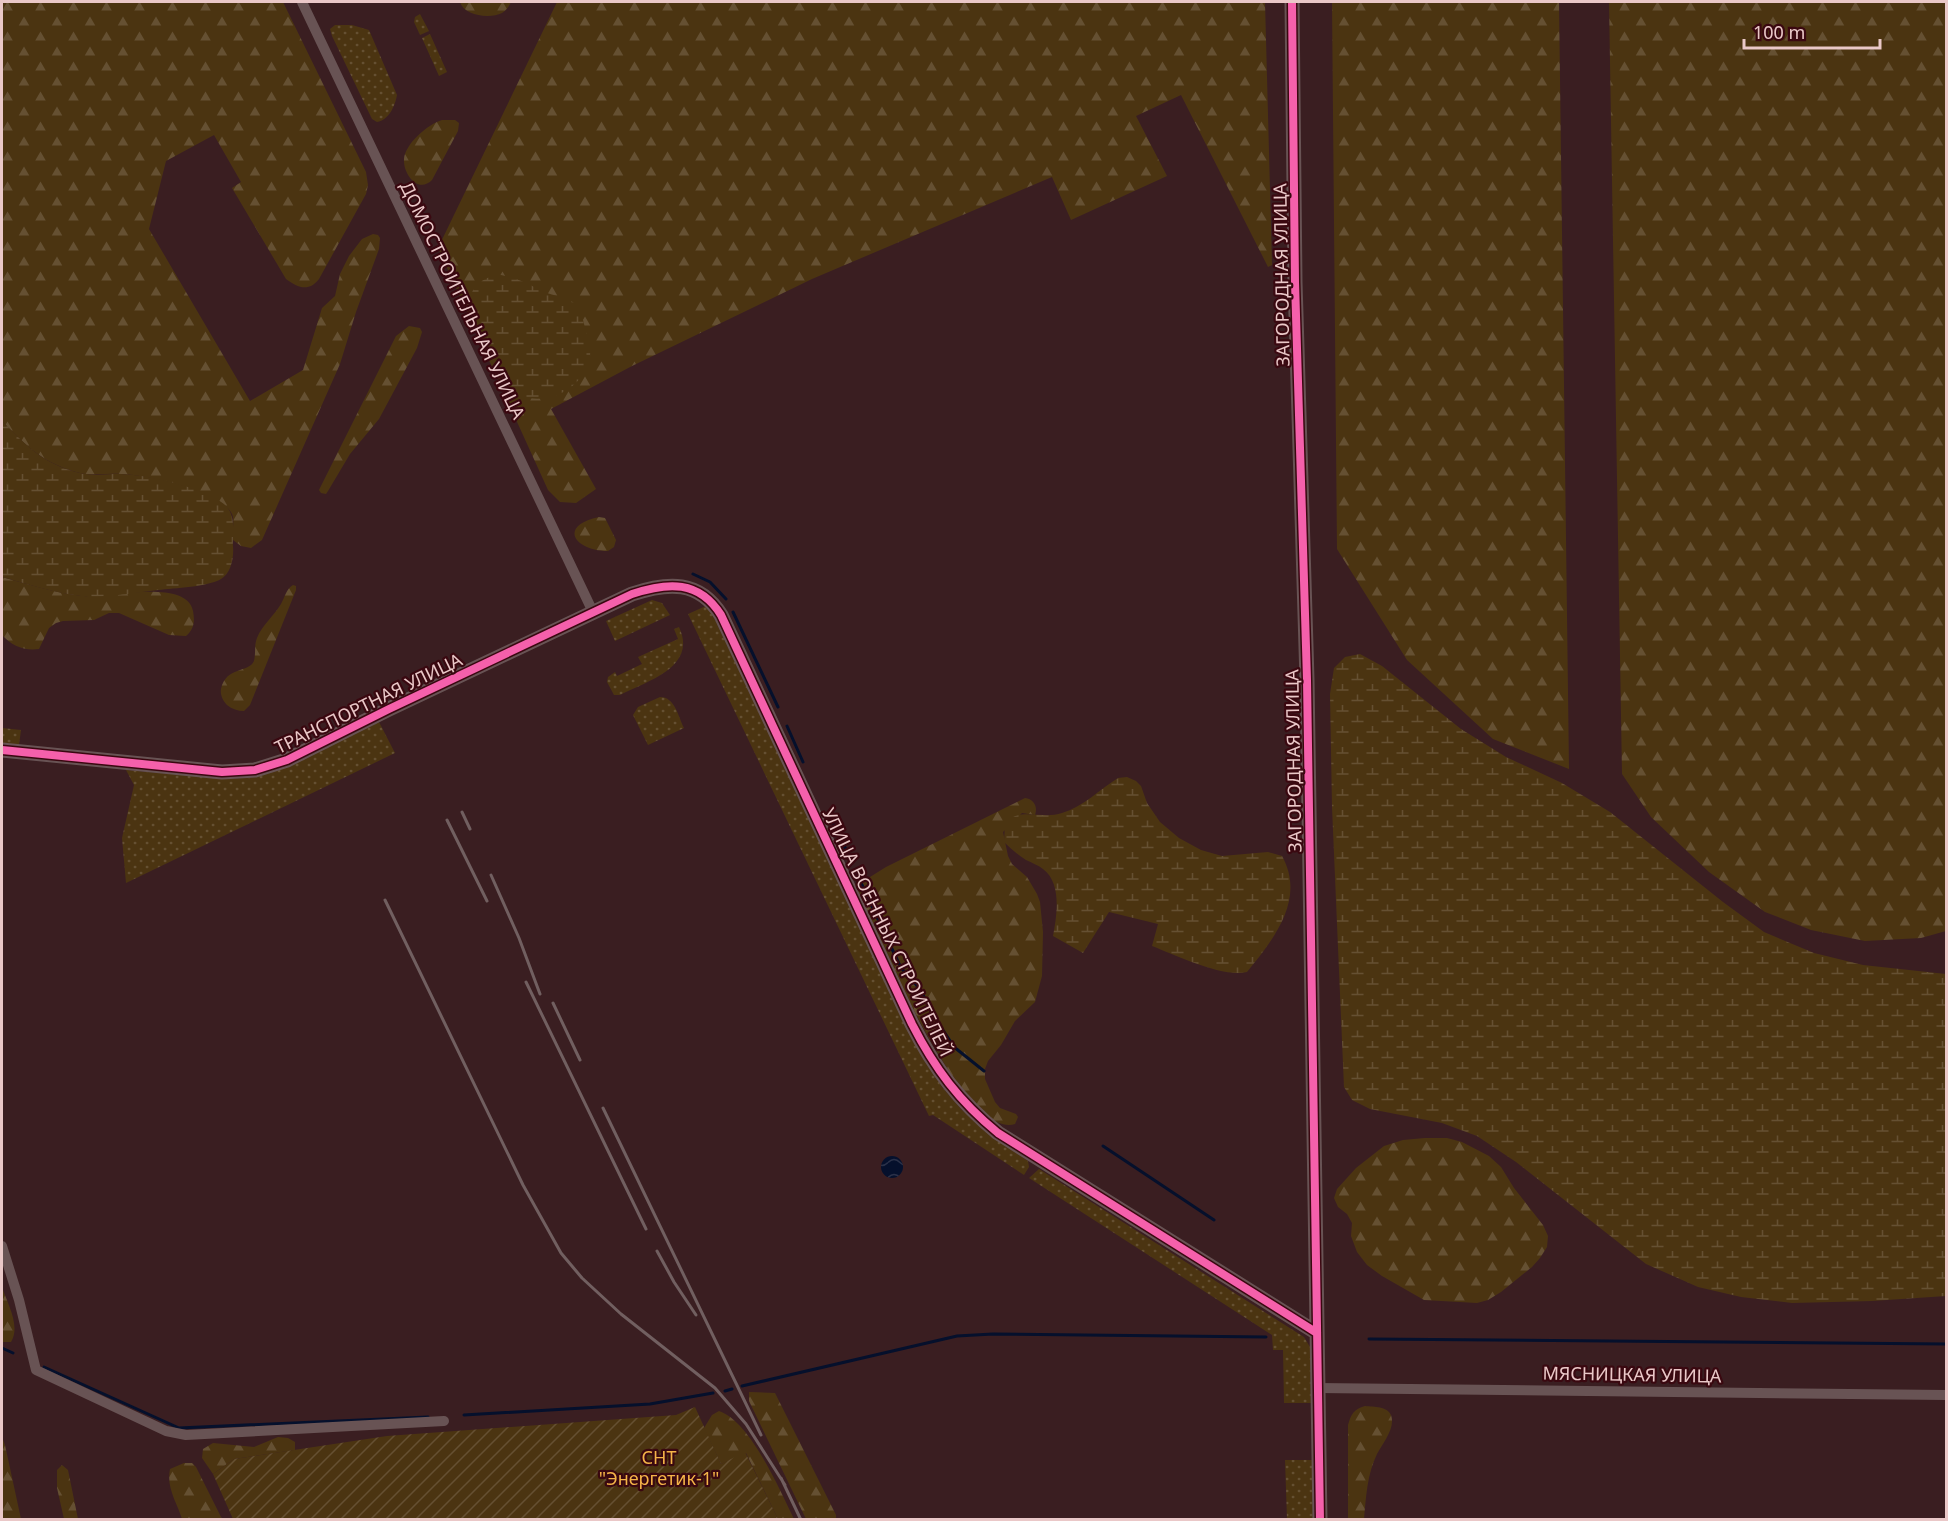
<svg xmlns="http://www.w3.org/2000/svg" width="1948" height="1521" font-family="'Noto Sans',sans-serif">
	<defs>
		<pattern id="grass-dots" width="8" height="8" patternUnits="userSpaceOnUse" patternTransform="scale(1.5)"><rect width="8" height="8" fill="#4b3411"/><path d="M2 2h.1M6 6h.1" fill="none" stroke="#655032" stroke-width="1.8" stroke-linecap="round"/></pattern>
		<pattern id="forest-firs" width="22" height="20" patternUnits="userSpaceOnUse" patternTransform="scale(1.5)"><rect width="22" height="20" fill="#4b3411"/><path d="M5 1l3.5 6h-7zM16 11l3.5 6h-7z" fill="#655032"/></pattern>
		<pattern id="wetland-marsh" width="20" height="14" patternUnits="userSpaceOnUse" patternTransform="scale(1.5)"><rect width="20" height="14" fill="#4b3411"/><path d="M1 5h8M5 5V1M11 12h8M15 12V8" fill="none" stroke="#655032"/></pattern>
		<pattern id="garden-furrows" width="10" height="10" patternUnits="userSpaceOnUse" patternTransform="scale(1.5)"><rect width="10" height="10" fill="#4b3411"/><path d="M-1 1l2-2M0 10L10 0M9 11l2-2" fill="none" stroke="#655032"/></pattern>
		<pattern id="water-waves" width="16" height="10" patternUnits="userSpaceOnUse" patternTransform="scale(1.5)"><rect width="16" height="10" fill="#05102c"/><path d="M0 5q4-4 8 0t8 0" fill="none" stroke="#2a3149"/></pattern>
	</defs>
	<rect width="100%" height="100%" fill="#3a1e21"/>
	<path fill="url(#grass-dots)" d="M 420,14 L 429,31 L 420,35 L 414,22 L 415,17 Z
		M 335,25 L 352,25 L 369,30 L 397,95 C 395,106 389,120 377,122 L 372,119 L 332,36 L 330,29 Z
		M 430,34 L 447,72 L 439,76 L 422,38 Z
		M 652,600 L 662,603 L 670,615 L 615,641 L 606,621 Z
		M 708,605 L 925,1061 L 942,1087 L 962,1110 L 1028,1161 L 1029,1167 L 1024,1175 L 933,1115 L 929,1116 L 688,614 Z
		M 679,627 C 698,667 647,681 620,695 L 614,695 L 607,682 L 608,677 L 615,672 L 617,676 L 642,664 L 638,657 L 678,639 L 674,629 Z
		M 660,697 C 675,697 678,716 684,728 L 648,745 L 633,715 L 638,707 Z
		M 379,722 L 395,753 L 126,883 L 122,838 L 134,785 L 126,770 L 229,779 L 255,777 L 279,770 Z
		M 2,728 L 21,730 L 19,745 L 2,743 Z
		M 1039,1169 L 1304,1337 L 1310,1347 L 1311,1403 L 1284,1403 L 1283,1350 L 1273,1350 L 1272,1335 L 1029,1178 Z
		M 1285,1460 L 1312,1460 L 1313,1519 L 1287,1519 Z"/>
	<path fill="url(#forest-firs)" d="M 2,2 L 283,2 L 366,172 L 368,185 L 366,194 L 319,279 C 309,292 298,288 286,279 L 232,188 L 241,182 L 214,135 L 166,161 L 149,229 L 250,401 L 303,370 L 322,308 L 335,296 L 340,274 L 349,256 L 362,239 L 373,234 L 378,235 L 380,238 L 379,249 L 356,312 L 340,364 L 262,540 L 251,548 L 241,546 L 233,540 C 232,533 234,523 233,517 C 228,492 143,474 121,474 C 107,473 94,476 80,473 C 44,464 26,446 2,421 Z
		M 460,2 L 511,2 C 509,6 507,10 502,13 C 490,19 464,16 460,2 Z
		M 557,2 L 1265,2 L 1272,265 L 1268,267 L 1181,95 L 1136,116 L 1167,176 L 1071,220 L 1052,177 L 812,279 L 632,366 L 551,409 L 596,489 L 576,503 L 560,502 L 548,490 L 438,248 Z
		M 1332,2 L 1559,2 L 1569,769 L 1493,739 L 1407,660 L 1337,549 Z
		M 1609,2 L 1946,2 L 1946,931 L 1921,938 L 1865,941 L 1811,930 L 1765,912 L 1709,872 L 1651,817 L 1622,774 Z
		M 442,120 L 455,120 L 459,123 L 458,131 L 432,180 C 418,194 403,174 404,159 C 405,144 428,124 442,120 Z
		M 409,326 L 420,328 L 422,332 L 417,348 L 379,419 L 350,454 L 328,491 L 326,494 L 321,493 L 319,490 L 396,336 Z
		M 599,517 L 605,518 L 616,540 L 614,547 L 608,551 C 575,551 557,526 599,517 Z
		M 2,577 C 28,584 55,593 82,596 C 106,598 187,578 193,611 C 195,622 194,629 186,636 L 169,635 L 119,613 L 109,613 L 94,620 L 63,621 L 56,623 L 49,628 L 39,649 C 24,651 12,646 2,635 Z
		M 293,585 L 296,586 L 296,590 L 250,705 L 244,711 C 238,711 232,709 227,705 C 223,701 220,695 221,689 C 226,666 249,673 254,661 C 256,654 254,645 257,638 C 262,625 274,616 281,604 C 285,597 286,589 293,585 Z
		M 1025,798 C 1034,799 1038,807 1035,815 L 1022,813 L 1003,832 L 1008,856 L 1012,864 L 1027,877 L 1037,894 L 1040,902 L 1043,932 L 1042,976 L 1035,1002 L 1015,1021 L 1001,1045 L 988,1061 L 985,1069 L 985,1079 L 995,1102 L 1000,1108 L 1016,1114 L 1018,1117 L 1015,1124 C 962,1141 873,924 855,885 L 859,878 L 870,877 L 886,867 Z
		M 1425,1138 L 1447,1138 L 1462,1142 L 1489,1156 L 1501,1167 L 1514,1188 L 1543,1225 L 1548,1236 L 1547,1247 L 1540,1258 L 1532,1267 L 1501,1292 L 1488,1300 L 1477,1303 L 1424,1300 L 1382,1276 L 1367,1265 L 1357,1252 L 1351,1236 L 1352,1223 L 1347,1214 L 1338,1207 L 1334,1198 L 1337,1189 L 1356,1168 L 1384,1146 L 1403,1140 Z
		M 2,1287 C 7,1303 21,1326 11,1342 L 2,1342 Z
		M 749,1392 L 775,1393 L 836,1515 L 836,1519 L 806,1519 L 749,1401 Z
		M 1365,1406 C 1374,1407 1387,1406 1391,1415 C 1396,1428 1382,1444 1377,1454 C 1367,1474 1366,1498 1364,1519 L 1348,1519 L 1348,1425 C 1351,1414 1354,1409 1365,1406 Z
		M 719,1411 C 750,1421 780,1490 794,1519 L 778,1519 L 746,1453 L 721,1464 L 704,1428 L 712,1415 Z
		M 2,1437 L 5,1445 L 21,1519 L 2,1519 Z
		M 278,1437 L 288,1438 L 295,1442 L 295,1450 L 234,1459 L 213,1474 L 202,1458 L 203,1449 L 213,1443 L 254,1447 Z
		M 184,1463 L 192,1463 L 196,1467 L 222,1519 L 182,1519 C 177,1502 166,1488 170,1469 Z
		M 62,1465 L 68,1470 L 78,1519 L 64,1519 L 57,1488 L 57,1470 Z"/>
	<path fill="url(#wetland-marsh)" d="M 501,275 C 517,278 530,285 544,292 C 554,296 566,296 574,303 C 581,309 583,319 585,328 C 587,337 591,347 590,356 C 584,395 530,414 504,384 C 496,367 488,350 480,333 C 477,327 472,319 470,312 C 466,290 481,276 501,275 Z
		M 2,421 C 27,446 43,464 80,473 C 94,476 106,474 120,474 C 147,474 204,488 224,504 C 237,515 232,532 233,547 C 234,557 231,574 221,579 C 207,587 175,588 158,590 C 133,593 107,598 81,596 C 54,593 28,584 2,577 Z
		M 1360,654 L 1382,666 L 1461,729 L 1506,757 L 1562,783 L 1610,812 L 1723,902 L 1764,932 L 1814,953 L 1863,965 L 1946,974 L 1946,1296 L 1872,1301 L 1792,1303 L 1741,1297 L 1698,1287 L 1646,1264 L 1516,1162 L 1477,1136 L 1442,1123 L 1370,1109 L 1352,1100 L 1344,1087 L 1332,807 L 1330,694 L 1334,668 L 1345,657 Z
		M 1127,777 L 1136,781 L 1141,786 L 1147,803 L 1160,822 L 1179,838 L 1201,850 L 1222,856 L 1268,852 L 1282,856 C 1306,899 1274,939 1247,972 C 1223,978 1175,955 1152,946 L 1158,924 L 1109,912 L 1083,953 L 1053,936 C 1057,915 1062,883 1043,869 C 1038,865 1032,863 1026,860 C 1018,855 1011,849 1004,842 L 1005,823 C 1021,806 1041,820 1062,813 C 1083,807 1100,789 1118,778 Z"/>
	<path fill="url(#garden-furrows)" d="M 695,1407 L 721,1464 L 745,1452 L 778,1519 L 233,1519 L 213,1474 L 234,1459 L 387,1436 L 676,1415 Z"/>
	<path fill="url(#water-waves)" d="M881 1167a11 11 0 1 1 22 0a11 11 0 1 1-22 0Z"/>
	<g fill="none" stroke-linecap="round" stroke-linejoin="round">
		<path stroke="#05102c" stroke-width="3" d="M 693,574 L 710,582 L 726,599
			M 733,612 L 778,707
			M 787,726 L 803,762
			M 829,814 L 850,858
			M 855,870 L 901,968 L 920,989 L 933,1015 L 954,1047 L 984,1071
			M 1103,1146 L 1214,1220
			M 1369,1339 L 1946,1344
			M 2,1348 L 13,1353
			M 44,1367 L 179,1428 L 428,1417
			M 742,1386 L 957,1336 L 993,1334 L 1266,1337
			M 725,1391 L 732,1389
			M 464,1415 L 650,1404 L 713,1393"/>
		<path stroke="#685354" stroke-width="10" d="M 302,2 L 593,612
			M 2,1246 L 19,1300 L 36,1370 L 166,1431 L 186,1435 L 444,1421
			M 1317,1388 L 1946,1395"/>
		<path stroke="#685354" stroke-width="15" d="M 1292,2 L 1295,282 L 1307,680 L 1320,1520
			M 2,750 L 222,772 L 255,770 L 287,760 L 389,709 L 632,594 C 668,582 699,580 721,615 L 912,1024 C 935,1069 959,1101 998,1133 L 1317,1333"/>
		<path stroke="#715f60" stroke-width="3" d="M 462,812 L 470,829
			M 447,820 L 487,901
			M 491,875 L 519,938 L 540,994
			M 385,900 L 523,1185 L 561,1253 L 582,1278 L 621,1314 L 715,1388 L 746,1424 L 785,1485
			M 526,982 L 646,1229
			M 553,1003 L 580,1060
			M 603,1108 L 761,1435
			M 657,1251 L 674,1282 L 696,1315
			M 781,1478 L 801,1520"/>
		<g stroke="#3a0810" stroke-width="11">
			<path id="cycleway" d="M 1292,2 L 1295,282 L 1307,680 L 1320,1520
				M 2,750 L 222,772 L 255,770 L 287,760 L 389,709 L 632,594 C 668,582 699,580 721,615 L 912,1024 C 935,1069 959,1101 998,1133 L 1317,1333"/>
		</g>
		<use href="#cycleway" stroke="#f560ab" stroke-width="8"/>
	</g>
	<g text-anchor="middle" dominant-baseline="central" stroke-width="4.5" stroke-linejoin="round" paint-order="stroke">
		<g font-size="18" fill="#eac8c8" stroke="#3a0810">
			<text transform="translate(1281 275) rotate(-91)">ЗАГОРОДНАЯ УЛИЦА</text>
			<text transform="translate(463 300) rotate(64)">ДОМОСТРОИТЕЛЬНАЯ УЛИЦА</text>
			<text transform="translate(368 703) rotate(-26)">ТРАНСПОРТНАЯ УЛИЦА</text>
			<text transform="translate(1293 761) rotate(-91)">ЗАГОРОДНАЯ УЛИЦА</text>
			<text transform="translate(888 932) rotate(64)">УЛИЦА ВОЕННЫХ СТРОИТЕЛЕЙ</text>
			<text transform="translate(1632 1374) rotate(1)">МЯСНИЦКАЯ УЛИЦА</text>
		</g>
		<g font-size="18" fill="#f5b448" stroke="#3a0810">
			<text x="659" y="1457">СНТ<tspan x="659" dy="21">"Энергетик-1"</tspan></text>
		</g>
	</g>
	<rect width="1948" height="1521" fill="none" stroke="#eac8c8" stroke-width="6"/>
	<path d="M1744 39v9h136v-9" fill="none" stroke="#eac8c8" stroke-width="3"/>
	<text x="1753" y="39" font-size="18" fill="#eac8c8" stroke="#3a0810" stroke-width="4.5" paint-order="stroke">100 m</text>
</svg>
